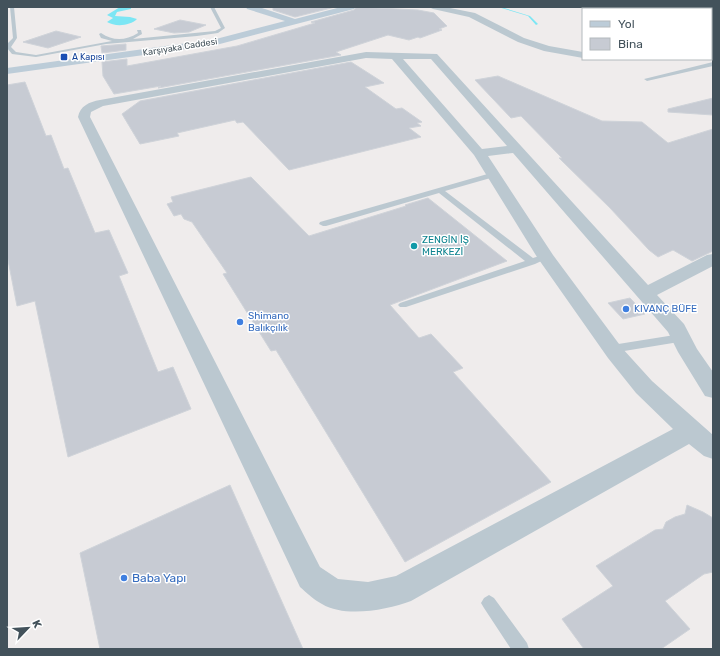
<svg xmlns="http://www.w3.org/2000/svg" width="720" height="656" font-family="Rubik,sans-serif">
	<rect width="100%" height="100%" fill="#efecec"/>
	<path fill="#7ce6f4" d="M 120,7 L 131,8 L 131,9 L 117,12 L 115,16 L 130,17 L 137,19 C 130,26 115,27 107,22 L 113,18 L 107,15 Z"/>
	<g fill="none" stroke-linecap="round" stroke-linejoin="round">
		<path fill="#7ce6f4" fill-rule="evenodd" d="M 498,7 L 501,7 L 530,16 L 538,24 L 536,25 L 528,16 Z"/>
	</g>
	<path fill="#c7cbd3" stroke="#cfd3d9" d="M 273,7 L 335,7 L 295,17 L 273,10 Z
		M 356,7 L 418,10 L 434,13 L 447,26 L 439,29 L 442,30 L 420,38 L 418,37 L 409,40 L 388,35 L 336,52 L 341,55 L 158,88 L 161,86 L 114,94 L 103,76 L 102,62 L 127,59 L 127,66 L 237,46 L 315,23 L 311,22 L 354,10 Z
		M 180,20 L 206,25 L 189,32 L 174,33 L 154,29 Z
		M 56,31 L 81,37 L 48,48 L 23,42 Z
		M 126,44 L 126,50 L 102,53 L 101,46 Z
		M 351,62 L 384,83 L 365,87 L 396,109 L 402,108 L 422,122 L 417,123 L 421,126 L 409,128 L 421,137 L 289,170 L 243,122 L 237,123 L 235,120 L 177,133 L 179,136 L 140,144 L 122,114 L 140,101 Z
		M 498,76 L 602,121 L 642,122 L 668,143 L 713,129 L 713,251 L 692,261 L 673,250 L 658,257 L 649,250 L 610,208 L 559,158 L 562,158 L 521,116 L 511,118 L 475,80 Z
		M 25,82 L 46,136 L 51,135 L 64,169 L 68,168 L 95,233 L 109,230 L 128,273 L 119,276 L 158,372 L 173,367 L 191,409 L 68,457 L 35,301 L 17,306 L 7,255 L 7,85 Z
		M 713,98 L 713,115 L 668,112 L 668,109 Z
		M 251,177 L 309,236 L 406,206 L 405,205 L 428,198 L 507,261 L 390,305 L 419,338 L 431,334 L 463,368 L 453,372 L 551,482 L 405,562 L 276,350 L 271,351 L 223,274 L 227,273 L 192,222 L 184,219 L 181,214 L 174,216 L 167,204 L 173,202 L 171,197 Z
		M 630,298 L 645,314 L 623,319 L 608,303 Z
		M 230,485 L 303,649 L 100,649 L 80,553 Z
		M 687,505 L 703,512 L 713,518 L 713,572 L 704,574 L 665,601 L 690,629 L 661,649 L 584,649 L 562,619 L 613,586 L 596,566 L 655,530 L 663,529 L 666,522 L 675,517 L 685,514 Z"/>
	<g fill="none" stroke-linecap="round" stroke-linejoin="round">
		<path fill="#bbc8d0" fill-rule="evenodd" d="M 10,7 L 14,7 L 17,38 L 11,47 L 16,52 L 36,55 L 112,41 L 101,38 L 99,34 L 101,33 C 113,41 125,41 138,33 L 137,30 L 141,30 L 142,34 L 133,39 L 215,31 L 221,28 L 210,7 L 214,7 L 225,28 L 218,33 L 197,36 L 106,44 L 36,57 L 12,54 L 7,48 L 7,44 L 13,38 Z
			M 614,7 L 624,7 L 614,9 Z
			M 711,9 L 713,9 L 713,12 L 711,12 Z
			M 711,38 L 713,38 L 713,41 L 711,41 Z
			M 713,62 L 713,66 L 647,81 L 644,79 Z
			M 491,173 L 495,175 L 494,177 L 445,191 L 533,258 L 546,254 L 550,257 L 535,264 L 406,307 L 400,307 L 398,305 L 400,303 L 525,261 L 439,193 L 326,226 L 323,226 L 319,224 L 320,222 Z
			M 681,334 L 685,335 L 686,338 L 685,341 L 612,353 L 608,352 L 607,349 L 608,346 L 612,345 Z
			M 489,595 L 494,598 L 527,643 L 529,649 L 511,649 L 484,608 L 481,603 L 484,598 Z"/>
		<path fill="#bbc8d0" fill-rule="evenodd" d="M 429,7 L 445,7 L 475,13 L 524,38 L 549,46 L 583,52 L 583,58 L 544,51 L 518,42 L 469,17 L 433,9 Z
			M 711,42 L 713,42 L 713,48 L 711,48 Z
			M 366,52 L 437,54 L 648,285 L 707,255 L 713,254 L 713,266 L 657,295 L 684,324 L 697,349 L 713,372 L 713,398 L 705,396 L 678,352 L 668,332 L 513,153 L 488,156 L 553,255 L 622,348 L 652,381 L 713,435 L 713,459 L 704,456 L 689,444 L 411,601 C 387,610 345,618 322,604 C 314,600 307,593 300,587 L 78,117 C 80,106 89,102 100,100 ZM 366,58 L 392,59 L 474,155 L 537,257 L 608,358 L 636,393 L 673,429 L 396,576 L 368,582 L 338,579 L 320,567 L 90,117 L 91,112 L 103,106 ZM 403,59 L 431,59 L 507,146 L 482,149 Z"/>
		<path fill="#bcccd8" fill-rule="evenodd" d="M 246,7 L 259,7 L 295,19 L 341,7 L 355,7 L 354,9 L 216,45 L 7,74 L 7,68 L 216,39 L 285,21 L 247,9 Z
			M 584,7 L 597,7 L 598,9 L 585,9 Z
			M 711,46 L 713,46 L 713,52 L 711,52 Z"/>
	</g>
	<rect fill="#1a4fb4" stroke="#fff" stroke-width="1.5" x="60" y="53" width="8" height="8" rx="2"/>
	<circle fill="#0f9aa8" stroke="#fff" stroke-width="1.5" cx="414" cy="246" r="4"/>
	<g fill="#3f7fe0" stroke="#fff" stroke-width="1.5">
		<circle cx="626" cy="309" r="4"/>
		<circle cx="240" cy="322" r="4"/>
		<circle cx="124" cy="578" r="4"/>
	</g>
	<g text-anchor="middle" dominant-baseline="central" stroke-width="3" stroke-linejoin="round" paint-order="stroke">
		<g font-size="9" fill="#43525b" stroke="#fff">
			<text transform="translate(180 47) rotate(-9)">Karşıyaka Caddesi</text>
		</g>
		<g font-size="9" fill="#164399" stroke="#fff" text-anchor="start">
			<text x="72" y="57">A Kapısı</text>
		</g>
		<g font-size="10" fill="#0d838f" stroke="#fff" text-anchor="start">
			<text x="422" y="240">ZENGİN İŞ<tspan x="422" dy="12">MERKEZİ</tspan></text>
		</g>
		<g font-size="10" fill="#366cbe" stroke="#fff" text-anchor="start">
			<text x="634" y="309">KIVANÇ BÜFE</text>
			<text x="248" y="316">Shimano<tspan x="248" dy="12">Balıkçılık</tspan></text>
		</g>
		<g font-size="12" fill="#366cbe" stroke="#fff" text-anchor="start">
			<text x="132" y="578">Baba Yapı</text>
		</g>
	</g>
	<rect width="720" height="656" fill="none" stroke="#43525b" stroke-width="16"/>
	<rect x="582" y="8" width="130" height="52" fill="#ffffff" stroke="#b4babd"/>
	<rect x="590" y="21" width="20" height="6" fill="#bcccd8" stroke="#b4babd"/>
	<text x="618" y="28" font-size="12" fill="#43525b">Yol</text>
	<rect x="590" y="38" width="20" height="12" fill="#c7cbd3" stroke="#b4babd"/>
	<text x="618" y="48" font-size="12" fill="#43525b">Bina</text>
	<g transform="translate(28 628) rotate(65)" stroke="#ffffff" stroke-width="3" paint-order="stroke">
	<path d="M0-3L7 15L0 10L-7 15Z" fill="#43525b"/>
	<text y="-6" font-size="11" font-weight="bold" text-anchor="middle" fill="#43525b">K</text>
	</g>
</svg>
